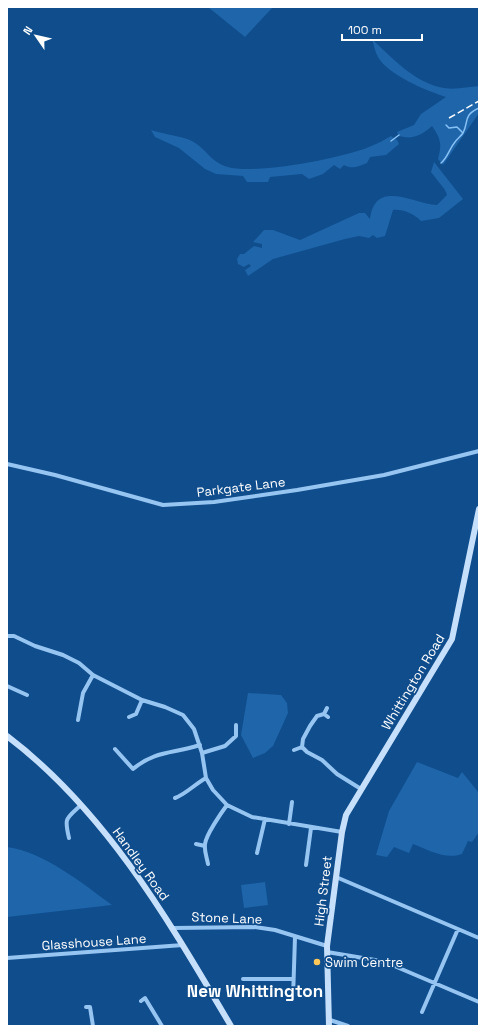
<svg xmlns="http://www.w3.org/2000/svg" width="486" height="1033" font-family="'Space Grotesk',sans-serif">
	<rect width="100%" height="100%" fill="#104d8c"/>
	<path fill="#1e65aa" d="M 208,7 L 273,7 L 245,37 Z
		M 372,39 C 392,58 416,84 444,88 C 455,90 468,87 479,86 L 479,113 L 443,165 L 438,159 C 442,144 441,139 432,126 C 422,135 413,140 399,136 L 397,132 L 414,125 L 421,114 L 446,97 C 427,91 388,75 378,57 C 375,52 374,45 372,39 Z
		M 151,130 C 163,134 182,136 192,141 C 208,150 210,162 228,167 C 254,175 343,158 369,147 C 377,144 384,140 391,136 L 397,140 L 399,144 L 386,155 L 370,157 L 367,163 C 359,166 352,170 344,165 L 340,169 L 334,165 L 323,174 L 309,179 L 302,174 L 270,177 L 268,182 L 247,182 L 243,176 L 216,174 L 205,169 L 179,148 L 155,137 Z
		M 434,162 L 463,199 L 439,218 L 421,221 C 414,214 403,209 393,210 L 385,236 L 377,238 L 373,235 L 369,238 L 359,236 L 345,239 L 273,259 L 248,276 L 245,270 L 251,266 L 249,264 L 244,267 L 238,264 L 237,259 L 240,254 L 244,254 L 254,246 L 262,248 L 262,244 L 253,242 L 264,230 L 273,230 L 300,240 L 359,213 L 365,213 L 370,219 C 375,178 414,204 437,205 L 447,195 L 445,190 L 431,172 Z
		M 248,693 L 281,695 L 287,703 L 288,713 L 273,746 L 265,753 L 253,758 L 241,735 Z
		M 417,762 L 458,778 L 462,772 L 479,793 L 479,832 L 472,842 L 468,841 L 462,854 C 446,860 428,850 413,844 L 409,853 L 394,847 L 387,857 L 376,855 L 389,811 Z
		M 7,847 C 44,852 82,883 112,905 L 7,917 Z
		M 265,882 L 268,905 L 244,908 L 241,885 Z"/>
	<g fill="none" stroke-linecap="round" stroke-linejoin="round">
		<path stroke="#88c1f6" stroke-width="1.5" d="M 446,125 L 449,128 L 457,127 L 462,132
			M 391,141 L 399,135
			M 441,163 C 448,157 449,149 455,142 C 457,139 461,136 463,133 C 469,121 463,115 479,108"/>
		<path stroke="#97c5f2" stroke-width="4" d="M 7,464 L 55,475 L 163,505 L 214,502 L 297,490 L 384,475 L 479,451
			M 7,636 L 14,636 L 35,646 L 63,655 L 79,663 L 93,675 L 142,700 L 165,707 L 183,715 L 194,729 L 202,753 L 206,778 L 213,790 L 227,805 L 252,817 L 342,832
			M 7,686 L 27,695
			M 327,708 L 324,714 L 328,717
			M 324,714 L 317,716 L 310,726 L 303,739 L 302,747 L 307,752 L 322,760 L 337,774 L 361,789
			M 129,717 L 136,714 L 142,700
			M 78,720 L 83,693 L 93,675
			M 115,749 L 133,769 C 156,750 172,754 200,745
			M 294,750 L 302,747
			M 202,753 L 225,746 L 236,736 L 236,725
			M 175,798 C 186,794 195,784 206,778
			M 289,824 L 292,802
			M 69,838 C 64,817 66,819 81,805
			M 196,844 L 205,846
			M 257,853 L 265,819
			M 208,864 C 207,858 204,851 205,844 C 206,835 221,813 227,805
			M 306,865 L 311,828
			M 336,877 L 479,938
			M 173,928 L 255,927 L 275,930 L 327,946
			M 327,952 L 375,960 L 392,965 L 479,1002
			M 7,958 L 183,945
			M 243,979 L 293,979
			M 293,998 L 295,937
			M 141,1001 L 145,998 L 162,1026
			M 86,1007 L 90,1007 L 93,1026
			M 422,1012 L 458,929
			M 330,1020 L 348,1026"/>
		<path stroke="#c6e0fc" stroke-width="6" d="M 7,736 C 106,811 169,921 231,1026
			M 329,1026 L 327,946 L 342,832 L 346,815 L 452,639 L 479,509"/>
		<path stroke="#fff" stroke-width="1.5" stroke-dasharray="7 3" stroke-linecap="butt" d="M 449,118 L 479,101"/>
	</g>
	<circle fill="#ffc658" stroke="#104d8c" stroke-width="1.5" cx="317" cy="962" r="4"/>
	<g text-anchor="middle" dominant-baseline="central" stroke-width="3.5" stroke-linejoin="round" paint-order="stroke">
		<g font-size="13" fill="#fff" stroke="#104d8c">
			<text transform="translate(241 487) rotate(-7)">Parkgate Lane</text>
			<text transform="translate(413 682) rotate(-59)">Whittington Road</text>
			<text transform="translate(141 864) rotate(54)">Handley Road</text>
			<text transform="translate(323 891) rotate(-83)">High Street</text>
			<text transform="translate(227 918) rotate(2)">Stone Lane</text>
			<text transform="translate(94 942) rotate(-4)">Glasshouse Lane</text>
		</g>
		<g font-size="13" fill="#fff" stroke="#104d8c" text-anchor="start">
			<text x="325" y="962">Swim Centre</text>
		</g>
		<g font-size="17" font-weight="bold" fill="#fff" stroke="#104d8c">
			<text x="255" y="991">New Whittington</text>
		</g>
	</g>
	<rect width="486" height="1033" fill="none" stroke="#ffffff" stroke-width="16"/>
	<g transform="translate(36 36) rotate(304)" stroke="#104d8c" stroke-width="3" paint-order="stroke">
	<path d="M0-3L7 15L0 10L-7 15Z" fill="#ffffff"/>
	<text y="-6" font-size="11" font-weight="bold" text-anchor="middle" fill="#ffffff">N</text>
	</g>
	<path d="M342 34v6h80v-6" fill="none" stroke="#ffffff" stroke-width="2"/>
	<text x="348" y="34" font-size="12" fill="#ffffff" stroke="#104d8c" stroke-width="3" paint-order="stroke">100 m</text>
</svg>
